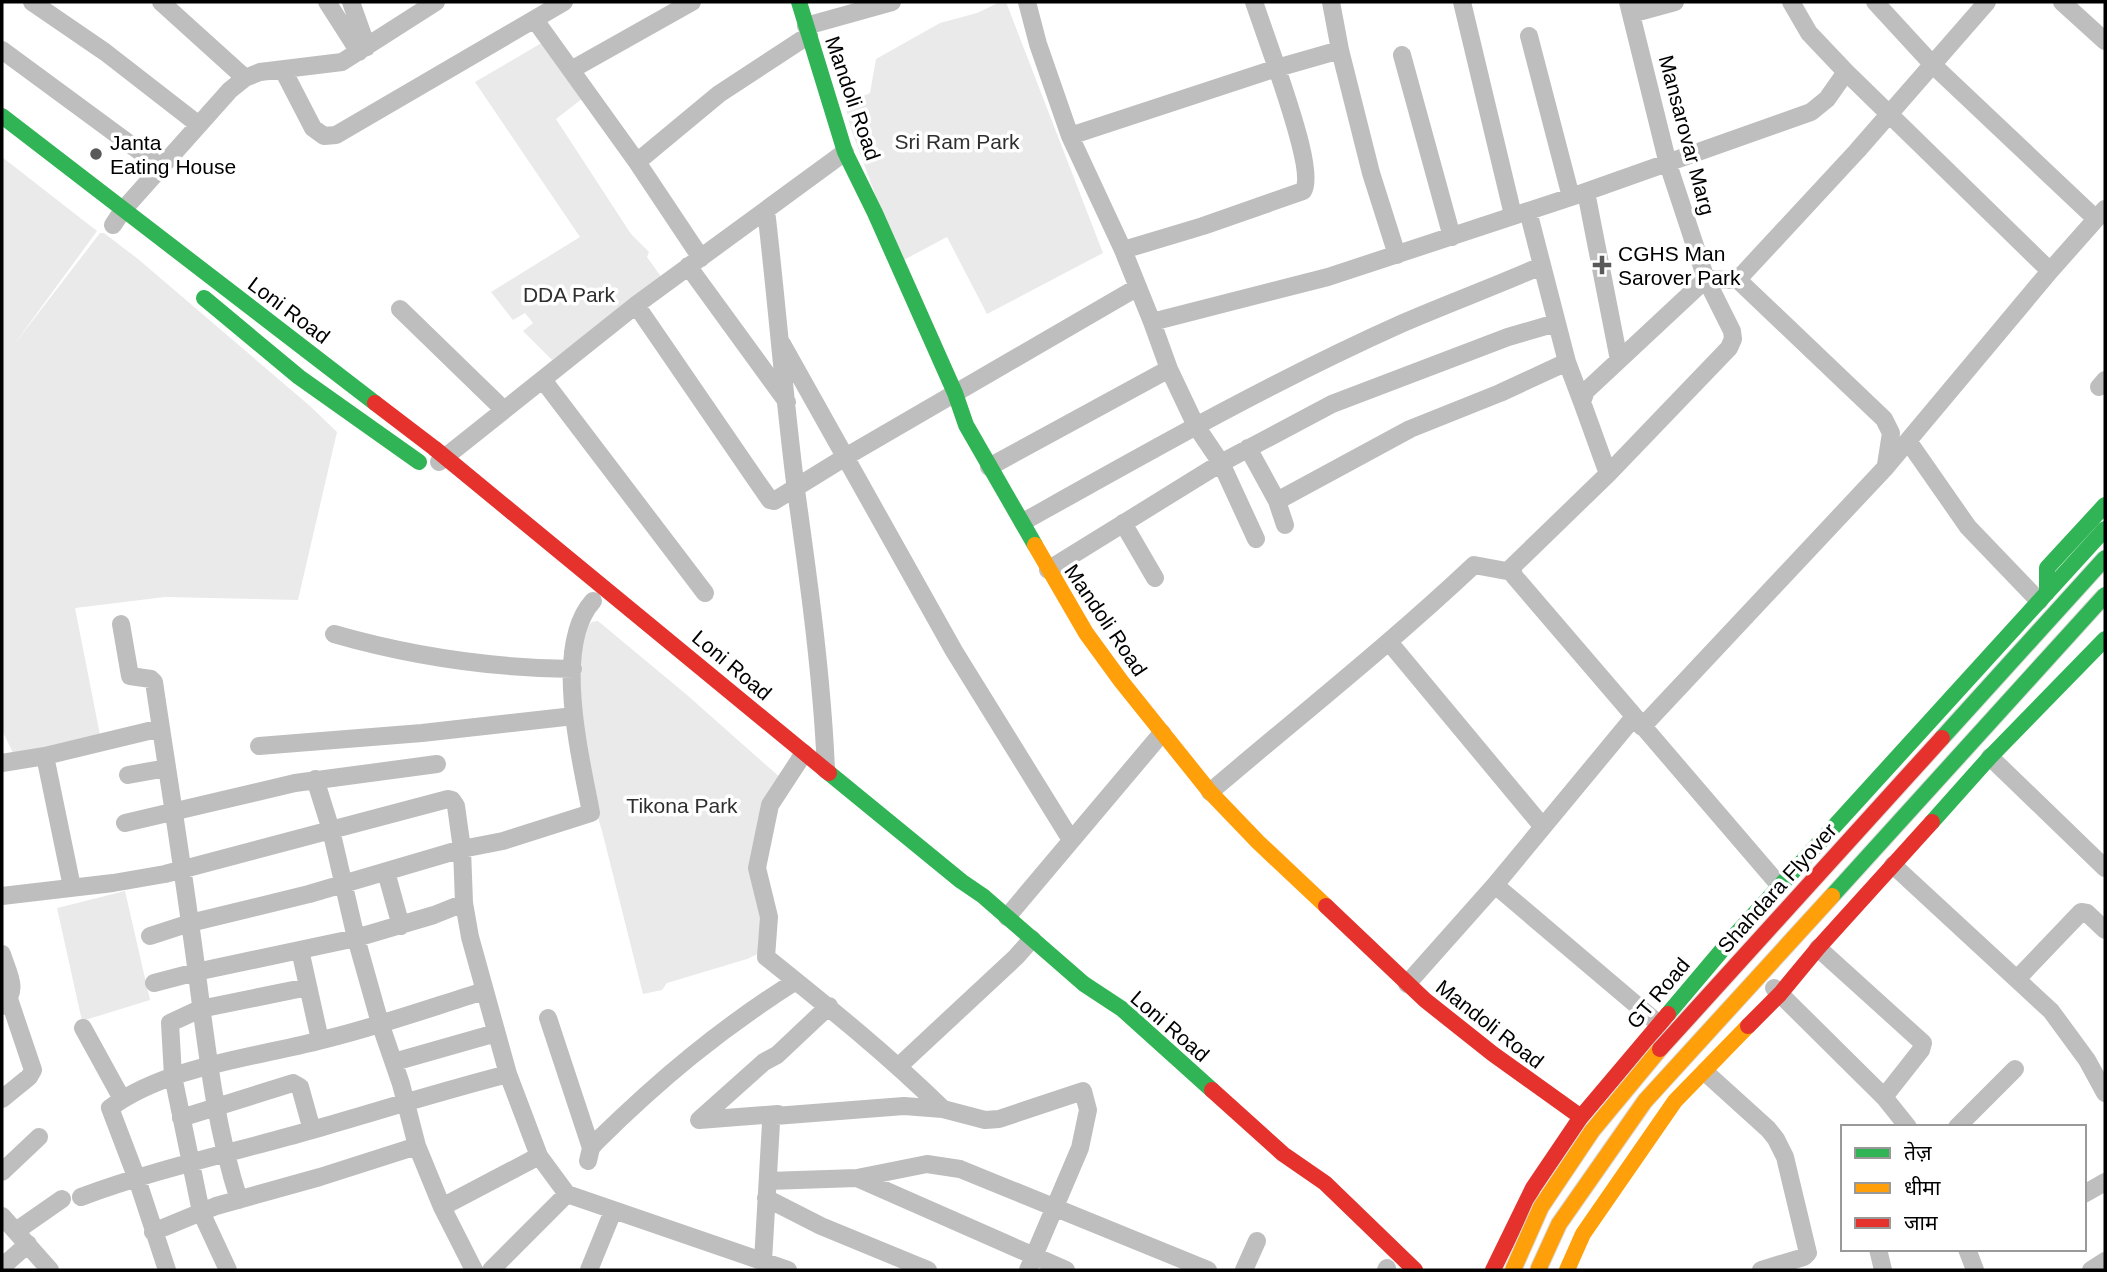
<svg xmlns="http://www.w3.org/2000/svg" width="2107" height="1272" font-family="Arial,'Noto Sans Devanagari',sans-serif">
	<rect width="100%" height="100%" fill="#fff"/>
	<path fill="#eaeaea" d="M 1000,2 L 1006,2 L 1103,253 L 987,314 L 947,237 L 900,262 L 851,129 L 845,104 L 870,93 L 876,59 L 940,23 L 977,13 Z
		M 545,41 L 583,98 L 556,119 L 631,234 L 649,252 L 647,257 L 662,278 L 552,360 L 523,331 L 533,323 L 525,313 L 513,320 L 491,292 L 580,237 L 475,82 Z
		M 2,157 L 97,231 L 13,346 L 100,233 L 104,233 L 138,259 L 310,406 L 337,432 L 298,600 L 165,597 L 75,608 L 101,740 L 14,755 L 2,730 Z
		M 598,621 L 687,695 L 783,780 L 766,811 L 764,907 L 760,953 L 747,959 L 667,983 L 662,990 L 643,994 L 602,831 L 591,794 L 581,727 L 579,634 L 592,622 Z
		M 125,891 L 150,1000 L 82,1021 L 57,908 Z"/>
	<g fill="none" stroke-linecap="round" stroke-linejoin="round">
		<path stroke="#bebebe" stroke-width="18" d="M 32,2 L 105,52 L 199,125
			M 161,2 L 245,78
			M 327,2 L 359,52
			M 351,2 L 367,47
			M 1027,2 L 1038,44 L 1070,136 L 1123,250 L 1152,322
			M 1331,2 L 1340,50 L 1371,173 L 1397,255
			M 1462,2 L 1513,215
			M 1791,2 L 1809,33 L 1846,72 L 2050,271
			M 1875,2 L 1933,65 L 2096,219
			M 2062,2 L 2105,41
			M 1631,14 L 1675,2
			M 535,20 L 637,162 L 701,258
			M 806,26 L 892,2
			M 1529,36 L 1571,197
			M 2,50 L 161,167
			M 1402,55 L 1452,237
			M 283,70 L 313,128 L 324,136 L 336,135 L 564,2
			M 571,70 L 692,2
			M 1070,136 L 1277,68 L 1254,2
			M 637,162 L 719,94 L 809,35
			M 1586,192 L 1619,360
			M 766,210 C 777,303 784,397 796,490 C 809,583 822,676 826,770
			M 1528,211 L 1567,362 L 1582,402
			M 113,225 L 123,210 L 230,90 L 245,78 L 260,72 L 342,62 L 436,2
			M 1123,250 L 1203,226 L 1303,191 C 1315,174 1284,91 1277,68 L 1340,50
			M 688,266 L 787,402
			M 1737,279 L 1884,419 L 1891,433 L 1886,465
			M 636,305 L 756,480 L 770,500 L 774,501 L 847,456 L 1138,287
			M 400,309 L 504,410
			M 782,344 L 954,651 L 1071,840
			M 1169,369 L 1196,426 L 1221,463 L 1256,539
			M 543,380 L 705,593
			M 2099,387 L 2105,380
			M 1908,441 L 1968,527 L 2039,601
			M 1248,448 L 1277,501 L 1285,525
			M 439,462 L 636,305 L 845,152
			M 989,467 L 1169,369 L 1152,322 L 1328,277 L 1571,197 L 1811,112 L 1827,99 L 1846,72
			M 1608,474 L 1729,348 L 1733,339 L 1732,331 L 1706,279 L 1668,164 L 1628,2
			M 1277,501 L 1410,429 L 1500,393 L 1567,362
			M 1023,522 C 1148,452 1273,381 1403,323 C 1449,303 1496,286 1541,266
			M 1123,523 L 1155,578
			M 1048,570 L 1221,463 L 1332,404 L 1508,337 L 1556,323
			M 121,624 L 130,676 L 151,679 L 154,682 C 166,762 179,843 190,923 C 204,1017 210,1110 239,1200
			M 334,634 C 414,657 489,668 573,669
			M 1389,642 L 1543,827
			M 1642,727 L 1886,467 L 2050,271 L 2105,209
			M 259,746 L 422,733 L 574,716
			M 804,753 L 770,805 L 757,868 L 769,917 L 766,957 C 827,1006 887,1054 943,1109
			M 45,756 L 72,887
			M 1990,757 L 2105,868
			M 2,763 L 45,756 L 161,728
			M 128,775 L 167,768
			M 1210,792 C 1298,717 1389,645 1474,565 L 1512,572
			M 125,823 L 295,783 L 437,764
			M 1893,865 L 2051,1011 L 2087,1060 L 2105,1093
			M 386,872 L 401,926
			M 1495,885 L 1659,1024
			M 1780,886 L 1514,576 L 1512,567 L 1608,474 L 1582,402 L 1586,391 L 1706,279 L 1731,280 L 1742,275 L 1857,151 L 1987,2
			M 2,896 L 113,883 L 165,874 L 448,799 L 452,800 L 456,806 L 462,849 L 309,894 L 190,923 L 150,936
			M 464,903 L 434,915 L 356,938 L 380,1023 L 401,1084 L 417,1146 L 442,1207 L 474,1270
			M 1007,917 L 1162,733
			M 1818,948 L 1923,1043 L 1921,1050 L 1884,1097
			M 300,950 L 320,1040
			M 2,954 C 8,974 20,990 2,1006
			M 2017,979 L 2081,912 L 2087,913 L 2105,930
			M 154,983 L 196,972 L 356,938 L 331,830 L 315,779
			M 1407,984 L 1495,885 L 1634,717
			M 1774,988 L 1884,1097 L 1908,1127
			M 548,1018 L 591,1148
			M 83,1028 L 122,1099
			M 394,1062 L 496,1033
			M 899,1066 L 1016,957 L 1032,939
			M 1705,1072 L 1768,1129 L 1776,1139 L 1785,1157 L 1808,1253 L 1804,1257 L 1761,1270
			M 508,1074 L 470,937 L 464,903 L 462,849 L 503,841 L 591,813 C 581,758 552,646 593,601
			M 2,1099 L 29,1077 L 33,1070 L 9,999
			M 778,1114 L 699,1120 L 764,1062 L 777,1055 L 829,1006
			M 181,1118 L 293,1083 L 300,1087 L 312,1130
			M 1957,1127 L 2015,1069
			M 588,1161 L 591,1148 L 596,1142 C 660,1079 720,1029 796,981
			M 2,1172 L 39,1137
			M 857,1178 L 927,1164 L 960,1169 L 1208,1270
			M 768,1181 L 857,1178 L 1066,1270
			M 2084,1194 L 2105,1182
			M 81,1197 C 156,1169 235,1152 312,1130 C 378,1111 442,1091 508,1074 L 539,1156 L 567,1194 L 788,1270
			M 766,1198 L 821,1226 L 928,1270
			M 442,1207 L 539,1156
			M 2,1216 L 50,1270
			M 16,1231 L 62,1199
			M 153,1232 L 216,1206 L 320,1177 L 417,1146
			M 1878,1249 L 1883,1270
			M 1967,1249 L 1975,1270
			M 763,1261 L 771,1123 L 775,1116 L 904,1106 L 943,1109 L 985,1120 L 999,1119 L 1083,1091 L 1088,1110 L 1080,1148 L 1028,1270
			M 2,1267 L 28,1244
			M 167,1270 L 137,1179 L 110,1108 C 168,1065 260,1057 330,1038 C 382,1025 433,1007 484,991
			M 228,1270 L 201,1212 L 173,1076 L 170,1023 L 200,1009 L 308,987
			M 491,1270 L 567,1194
			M 589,1270 L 613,1211
			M 1244,1270 L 1257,1241
			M 1386,1270 L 1387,1268
			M 2091,1270 L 2105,1261"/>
		<path stroke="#30b455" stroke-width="16" d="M 799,2 L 845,152 L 875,213 L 955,393 L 966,425 L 1035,545
			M 2,116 L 375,403
			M 204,298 L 299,377 L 419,462
			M 2047,593 L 2047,568 L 2105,505
			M 829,773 L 961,881 L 983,896 L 1084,984 L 1122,1009 L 1212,1090
			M 1932,822 L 1990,757 L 2105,639
			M 1668,1014 L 1728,943 L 2105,529"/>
		<path stroke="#ff9f0a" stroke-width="16" d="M 1035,545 L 1086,633 L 1121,681 L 1210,792 L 1258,842 L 1326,906
			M 1567,1270 L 1583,1234 L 1675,1101 L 1748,1026"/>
		<path stroke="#e5322d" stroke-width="16" d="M 375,403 L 434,448 L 829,773
			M 1326,906 L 1425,1000 L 1493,1054 L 1581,1117
			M 1748,1026 L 1780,994 L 1818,948 L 1932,822
			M 1212,1090 L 1283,1154 L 1325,1183 L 1415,1270
			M 1493,1270 L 1533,1188 L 1581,1117 L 1668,1014"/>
		<g stroke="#dbdbdb" stroke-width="18" stroke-linecap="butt">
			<path id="fast-bridge" d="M 1942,738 L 2105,558
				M 1832,896 L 2105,595"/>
		</g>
		<g stroke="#dbdbdb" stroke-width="18" stroke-linecap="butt">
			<path id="slow-bridge" d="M 1513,1270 L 1541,1207 L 1592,1131 L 1660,1049
				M 1538,1270 L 1559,1224 L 1645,1101 L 1832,896"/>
		</g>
		<g stroke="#dbdbdb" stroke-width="18" stroke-linecap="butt">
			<path id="jam-bridge" d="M 1660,1049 L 1942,738"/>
		</g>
		<use href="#fast-bridge" stroke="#30b455" stroke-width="16"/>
		<use href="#slow-bridge" stroke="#ff9f0a" stroke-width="16"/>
		<use href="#jam-bridge" stroke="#e5322d" stroke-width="16"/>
	</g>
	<g fill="#595959" stroke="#fff" stroke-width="2.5">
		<circle cx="96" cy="154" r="7"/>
		<path d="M1598.5 254.5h7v7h7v7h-7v7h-7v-7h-7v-7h7z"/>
	</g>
	<g text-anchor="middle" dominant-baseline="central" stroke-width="7" stroke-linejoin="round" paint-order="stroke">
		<g font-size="21" fill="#000" stroke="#fff">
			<text transform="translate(853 98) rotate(71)">Mandoli Road</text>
			<text transform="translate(1687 135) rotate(75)">Mansarovar Marg</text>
			<text transform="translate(289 310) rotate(37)">Loni Road</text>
			<text transform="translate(1106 620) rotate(56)">Mandoli Road</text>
			<text transform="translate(732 665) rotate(40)">Loni Road</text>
			<text transform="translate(1777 888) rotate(-48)">Shahdara Flyover</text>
			<text transform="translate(1658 993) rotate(-50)">GT Road</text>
			<text transform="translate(1490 1024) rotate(38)">Mandoli Road</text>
			<text transform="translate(1170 1026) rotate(41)">Loni Road</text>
		</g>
		<g font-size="21" fill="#2f2f2f" stroke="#fff">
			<text x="957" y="141">Sri Ram Park</text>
			<text x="569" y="294">DDA Park</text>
			<text x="682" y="805">Tikona Park</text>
		</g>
		<g font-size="21" fill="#000" stroke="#fff" text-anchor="start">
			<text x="110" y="142">Janta<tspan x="110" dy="24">Eating House</tspan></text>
			<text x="1618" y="253">CGHS Man<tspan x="1618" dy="24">Sarover Park</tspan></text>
		</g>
	</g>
	<rect width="2107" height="1272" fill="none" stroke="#000000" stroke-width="7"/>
	<rect x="1841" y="1125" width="245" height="126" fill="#ffffff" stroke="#999999" stroke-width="2"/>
	<rect x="1855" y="1148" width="35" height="10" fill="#30b455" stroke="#999999" stroke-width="2"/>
	<text x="1904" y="1160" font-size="21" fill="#000000">तेज़</text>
	<rect x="1855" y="1183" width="35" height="10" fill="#ff9f0a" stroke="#999999" stroke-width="2"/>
	<text x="1904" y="1195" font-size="21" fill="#000000">धीमा</text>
	<rect x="1855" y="1218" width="35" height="10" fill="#e5322d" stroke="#999999" stroke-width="2"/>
	<text x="1904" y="1230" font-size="21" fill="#000000">जाम</text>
</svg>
